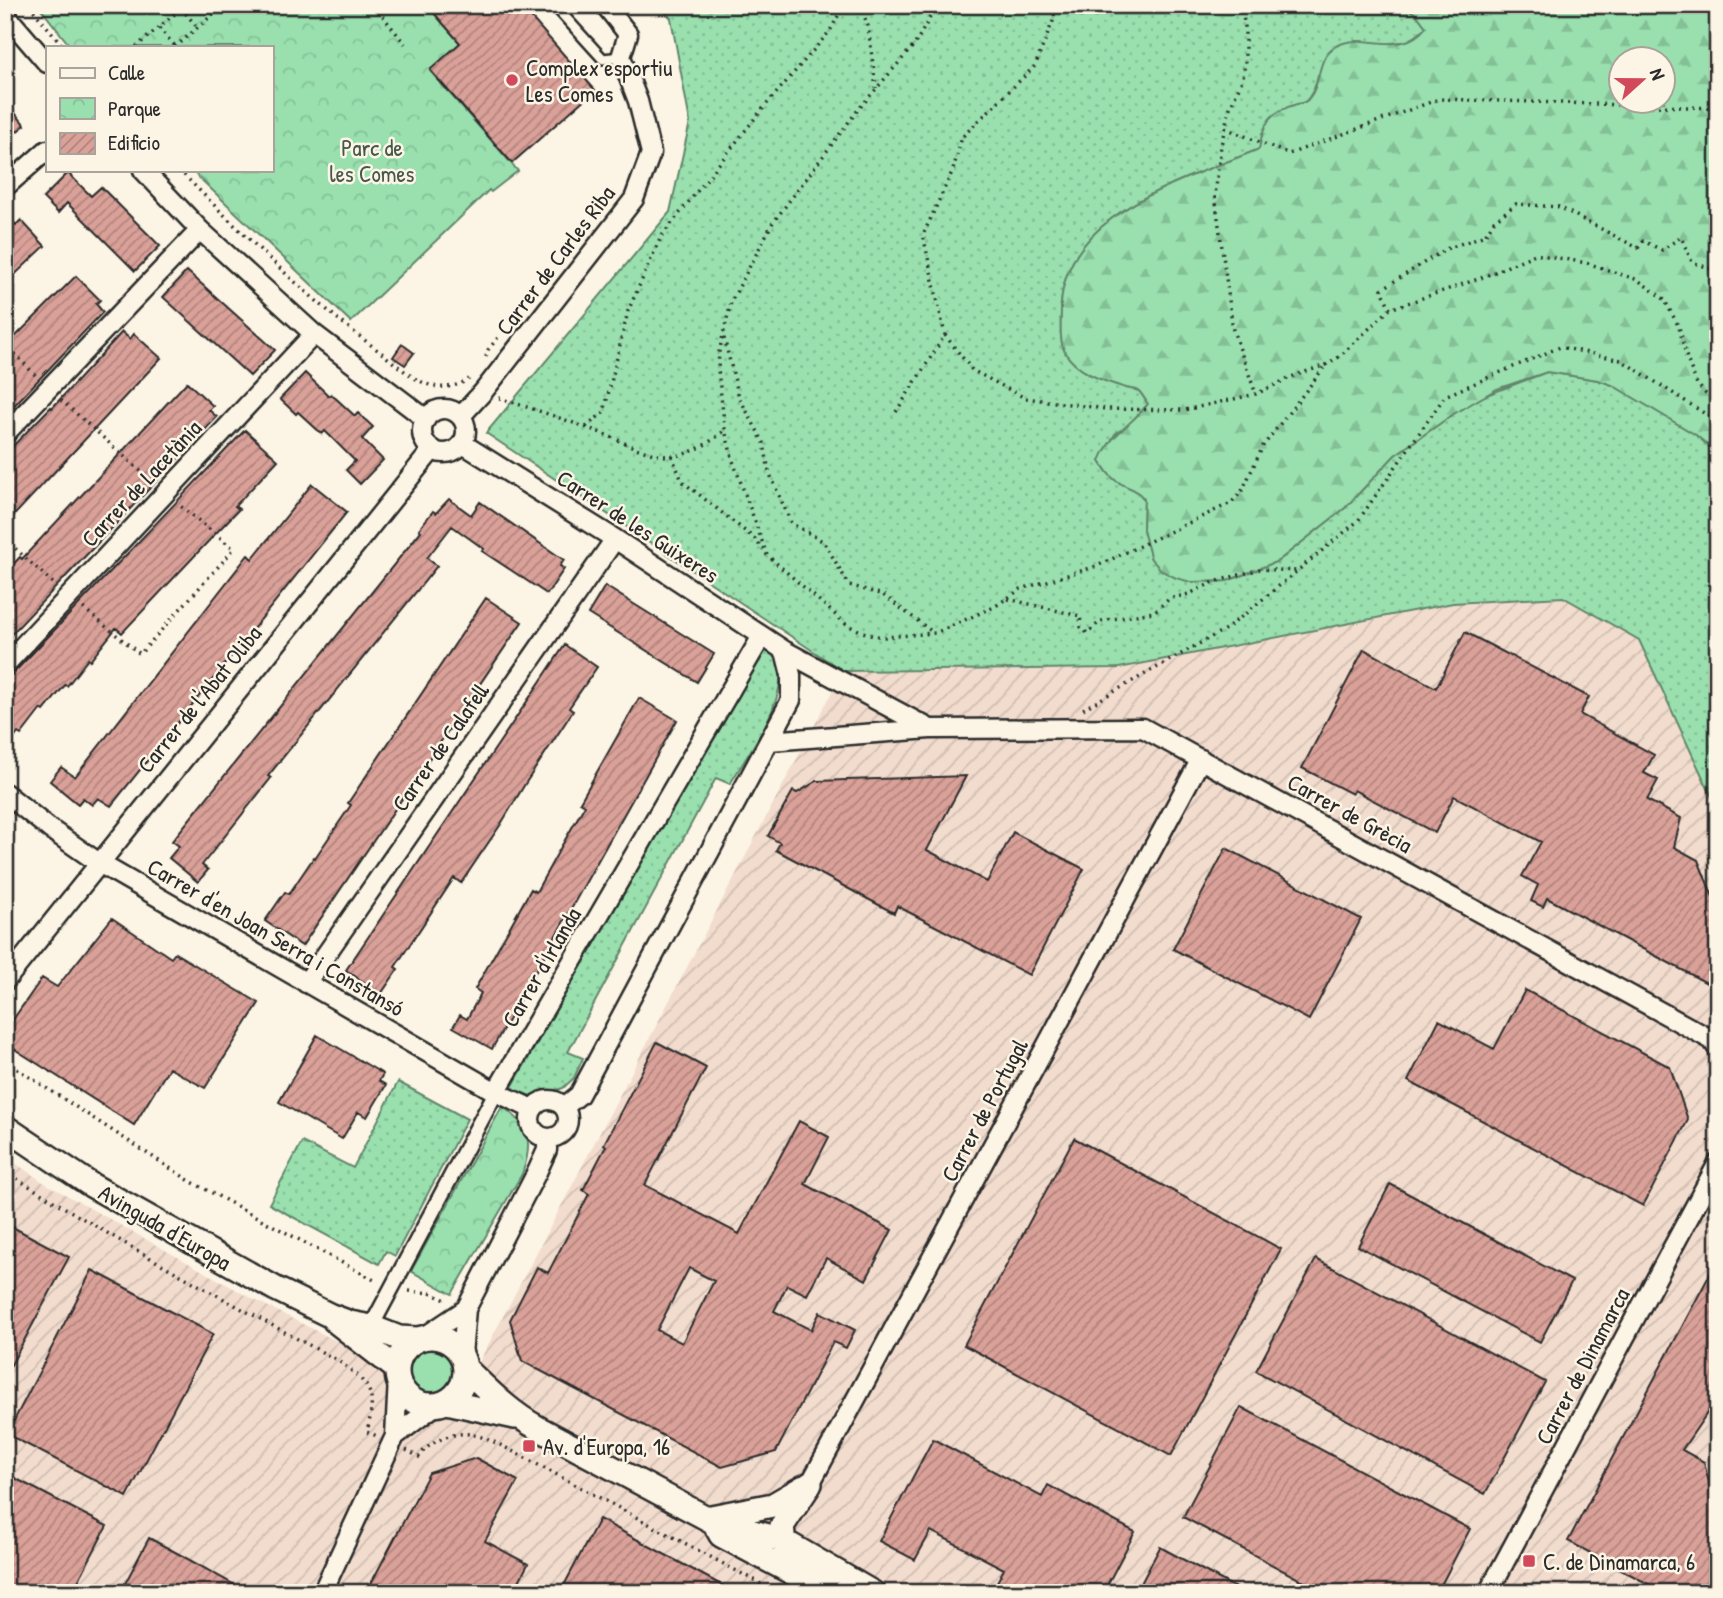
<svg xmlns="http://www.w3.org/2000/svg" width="1723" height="1598" font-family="'Patrick Hand',sans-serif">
	<defs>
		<pattern id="industrial-furrows" width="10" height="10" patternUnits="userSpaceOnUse" patternTransform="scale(1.75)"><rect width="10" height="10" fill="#f2dcce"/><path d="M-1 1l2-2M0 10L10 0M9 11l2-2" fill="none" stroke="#d0bdb1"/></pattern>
		<pattern id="grass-dots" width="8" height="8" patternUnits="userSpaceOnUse" patternTransform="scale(1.75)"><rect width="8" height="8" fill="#99e0ae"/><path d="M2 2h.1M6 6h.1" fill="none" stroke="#84c096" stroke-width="1.8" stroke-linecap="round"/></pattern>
		<pattern id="forest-firs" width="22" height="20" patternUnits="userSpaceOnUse" patternTransform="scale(1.75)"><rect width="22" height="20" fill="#99e0ae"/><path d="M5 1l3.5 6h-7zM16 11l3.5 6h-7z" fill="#84c096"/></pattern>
		<pattern id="park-crowns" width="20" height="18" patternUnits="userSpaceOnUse" patternTransform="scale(1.75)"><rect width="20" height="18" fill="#99e0ae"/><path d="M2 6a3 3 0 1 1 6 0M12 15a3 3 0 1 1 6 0" fill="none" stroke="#84c096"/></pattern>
		<pattern id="building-hatch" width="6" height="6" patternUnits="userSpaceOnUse" patternTransform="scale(1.75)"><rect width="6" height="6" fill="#daa199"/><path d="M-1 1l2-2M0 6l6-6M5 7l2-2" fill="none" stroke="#b1837d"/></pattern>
	</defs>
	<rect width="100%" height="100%" fill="#fcf5e5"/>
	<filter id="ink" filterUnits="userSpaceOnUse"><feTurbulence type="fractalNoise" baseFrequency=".0143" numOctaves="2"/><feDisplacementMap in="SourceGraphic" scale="14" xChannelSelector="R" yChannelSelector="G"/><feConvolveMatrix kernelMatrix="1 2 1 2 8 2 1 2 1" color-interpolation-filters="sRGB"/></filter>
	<g filter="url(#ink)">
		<path fill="url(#industrial-furrows)" d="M 1563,597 L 1639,640 L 1718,810 L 1718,1593 L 5,1593 L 5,1156 L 43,1182 L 253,1299 L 458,1402 L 843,671 L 1119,668 L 1453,603 Z"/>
		<path fill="url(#grass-dots)" stroke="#62866c" stroke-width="2" d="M 659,5 L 1403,5 L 1417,15 L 1426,27 C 1407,49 1405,38 1383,45 C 1361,51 1339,65 1318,75 C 1314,106 1285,117 1262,134 L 1260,149 C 1188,178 1060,213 1061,310 C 1061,323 1059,341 1065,352 C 1076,372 1103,380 1123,387 C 1128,389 1135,389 1139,391 C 1142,394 1146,401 1148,404 L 1127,426 L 1115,434 L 1100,461 C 1105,469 1111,479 1120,483 C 1132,490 1134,487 1144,499 L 1143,530 L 1151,559 L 1210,582 L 1227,581 L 1243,575 L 1278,561 L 1345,508 L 1395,455 L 1455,413 L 1484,396 L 1547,372 L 1598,380 L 1613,385 L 1696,435 L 1718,454 L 1718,810 L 1639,640 L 1563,597 L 1453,603 L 1119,668 L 843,671 L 486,433 L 670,212 L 690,122 L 671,18 Z
			M 762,646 C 811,671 748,753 730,784 L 716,778 L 568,1052 L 583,1058 L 574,1078 L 563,1088 L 534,1097 L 511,1089 Z
			M 398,1082 L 467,1119 L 395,1256 L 386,1251 L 379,1264 L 269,1204 L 302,1142 L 353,1168 Z"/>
		<path fill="url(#forest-firs)" stroke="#62866c" stroke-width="2" fill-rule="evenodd" d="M 1403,5 L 1718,5 L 1718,454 L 1696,435 L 1612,385 L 1598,380 L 1547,372 L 1497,389 L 1455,413 L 1395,455 L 1345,508 L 1278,561 L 1227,581 L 1191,582 L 1176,578 L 1162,571 L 1151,559 L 1147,545 L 1143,530 L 1144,499 C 1134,487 1132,490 1120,483 C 1111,479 1105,469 1100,461 C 1112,431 1129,428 1148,404 C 1146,401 1142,394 1139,391 C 1135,389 1128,389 1123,387 C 1103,381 1076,372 1065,352 C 1059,341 1061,323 1061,310 C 1060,213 1188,179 1259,149 C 1264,122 1269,112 1297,104 C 1303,103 1307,102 1310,97 C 1322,82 1316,57 1336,46 C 1367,30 1399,60 1426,27 L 1417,15 ZM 1622,60 L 1664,60 L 1664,102 L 1622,102 Z"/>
		<path fill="url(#park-crowns)" stroke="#62866c" stroke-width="2" d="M 38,5 L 417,5 L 422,11 L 428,6 L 460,43 L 430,71 L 518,171 L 491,192 L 489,190 L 351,322 L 191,170 L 271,170 L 271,47 L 71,47 Z
			M 502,1107 C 531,1124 533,1144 522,1174 L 452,1294 L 411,1271 Z"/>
		<path fill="#99e0ae" stroke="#62866c" stroke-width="2" d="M408 1371a22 22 0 1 1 44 0a22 22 0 1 1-44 0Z"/>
		<path fill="url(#building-hatch)" stroke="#2b2b2b" stroke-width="2" fill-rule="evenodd" d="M 427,5 L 520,5 L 595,90 L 512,163 L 430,70 L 460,43 Z
			M 5,101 L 25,125 L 5,141 Z
			M 68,173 L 91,196 L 101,187 L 160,246 L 135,271 L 67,203 L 58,213 L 43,198 Z
			M 5,213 L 16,225 L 21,220 L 45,246 L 5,284 Z
			M 187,271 L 275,350 L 250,376 L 163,297 Z
			M 76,276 L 100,300 L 96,304 L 103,312 L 5,415 L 5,347 Z
			M 122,332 L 130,339 L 134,334 L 161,358 L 5,525 L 5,454 L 51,407 L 52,408 Z
			M 402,344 L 414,353 L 405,365 L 393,357 Z
			M 305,373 L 329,396 L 331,394 L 355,416 L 358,413 L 373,427 L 362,439 L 383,460 L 360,484 L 346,470 L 355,461 L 325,431 L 322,434 L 298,412 L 296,414 L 280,399 Z
			M 187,382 L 213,406 L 209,410 L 217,417 L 5,641 L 5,573 L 20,557 L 22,559 Z
			M 245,430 L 278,460 L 235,506 L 239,509 L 218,531 L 122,633 L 116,628 L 90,661 L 88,659 L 67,686 L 65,685 L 44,711 L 41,709 L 21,735 L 18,733 L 5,751 L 5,682 Z
			M 312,484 L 347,512 L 111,806 L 98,798 L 92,805 L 83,798 L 78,804 L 50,781 L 61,767 L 75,777 L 248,555 L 252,559 Z
			M 449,499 L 471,515 L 480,502 L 564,560 L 560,566 L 564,569 L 547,594 L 482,551 L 484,549 L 452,526 L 427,558 L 437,566 L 268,776 L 271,778 L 202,865 L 208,870 L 198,882 L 169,858 L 179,846 L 172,841 L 421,531 L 419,529 L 433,511 L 436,513 Z
			M 605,586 L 714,654 L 697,682 L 588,614 Z
			M 486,598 L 522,622 L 302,946 L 265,921 L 285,892 L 289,894 L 314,857 L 315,858 L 351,805 L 348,803 Z
			M 1465,632 L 1589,697 L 1580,714 L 1654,755 L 1644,773 L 1658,780 L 1647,800 L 1681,818 L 1674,847 L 1698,860 L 1718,909 L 1718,989 L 1547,898 L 1543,907 L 1531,901 L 1538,885 L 1522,876 L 1541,842 L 1454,796 L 1435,833 L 1354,790 L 1352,794 L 1302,768 L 1364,649 L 1436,688 Z
			M 565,645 L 597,667 L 569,708 L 573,711 L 525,784 L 501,824 L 461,883 L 454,878 L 395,967 L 398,969 L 381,994 L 346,970 Z
			M 639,698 L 677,720 L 492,1049 L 453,1027 L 460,1015 L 467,1019 L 481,993 L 475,989 L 531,889 L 536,892 L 557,854 L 585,805 L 580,802 Z
			M 966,776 L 927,850 L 987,882 L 1013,832 L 1084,869 L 1029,975 L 897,906 L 894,913 L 776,850 L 780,843 L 768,836 L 793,791 L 797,793 L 817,781 Z
			M 1226,848 L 1361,919 L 1309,1020 L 1173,949 Z
			M 112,918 L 171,958 L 175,953 L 259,1003 L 205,1088 L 169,1068 L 134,1125 L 5,1043 L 5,1031 L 42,978 L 57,987 Z
			M 1525,990 L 1670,1067 L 1688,1120 L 1643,1206 L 1408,1081 L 1439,1020 L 1494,1049 Z
			M 317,1035 L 383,1074 L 379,1081 L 386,1085 L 367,1117 L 358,1112 L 342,1139 L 279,1102 Z
			M 657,1042 L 706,1068 L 645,1185 L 739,1234 L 799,1121 L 829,1137 L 805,1184 L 892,1230 L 866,1280 L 826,1258 L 807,1295 L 787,1285 L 774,1311 L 811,1330 L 820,1312 L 855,1330 L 846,1348 L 833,1342 L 776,1452 L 722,1467 L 522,1361 L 510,1320 L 537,1267 L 548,1273 L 589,1194 L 583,1190 L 606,1146 L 604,1144 ZM 689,1268 L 714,1281 L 682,1343 L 657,1330 Z
			M 1074,1138 L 1281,1249 L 1171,1456 L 964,1345 Z
			M 1390,1184 L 1572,1281 L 1540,1342 L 1358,1246 Z
			M 5,1223 L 69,1257 L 5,1376 Z
			M 1316,1259 L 1545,1382 L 1485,1494 L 1256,1371 Z
			M 1718,1259 L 1718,1397 L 1682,1450 L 1704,1462 L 1718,1519 L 1718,1593 L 1665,1593 L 1568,1541 Z
			M 92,1270 L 213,1334 L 127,1497 L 7,1434 Z
			M 1241,1407 L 1470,1529 L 1437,1593 L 1325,1593 L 1183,1517 Z
			M 933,1439 L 1042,1497 L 1048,1485 L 1135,1532 L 1103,1593 L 991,1593 L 1004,1569 L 931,1531 L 915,1560 L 879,1541 Z
			M 476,1458 L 518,1481 L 485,1541 L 528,1564 L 513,1593 L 366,1593 L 429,1473 Z
			M 5,1473 L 107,1526 L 72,1593 L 5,1593 Z
			M 599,1519 L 651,1547 L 736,1593 L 560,1593 Z
			M 149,1538 L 177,1553 L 249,1593 L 120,1593 Z
			M 1160,1547 L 1245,1593 L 1136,1593 Z"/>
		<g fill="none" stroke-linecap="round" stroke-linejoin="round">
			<g stroke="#2b2b2b" stroke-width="14">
				<path id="service" d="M 554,5 L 603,59 L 621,57"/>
			</g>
			<g stroke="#2b2b2b" stroke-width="19">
				<path id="pedestrian" d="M 371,1327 L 496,1092"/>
			</g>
			<g stroke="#2b2b2b" stroke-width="23">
				<path id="minor" d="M 5,14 L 47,63
					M 143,170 L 200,230 L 314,334 L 426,419
					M 5,187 L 47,150
					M422 431a22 22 0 1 1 44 0a22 22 0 1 1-44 0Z
					M 461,416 L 483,392 L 634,199 L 651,153 L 638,101 L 621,57 L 628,34 L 605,5
					M 5,434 L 200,230
					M 463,444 L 615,539 L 785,651 L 930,729 L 1143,728 L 1712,1040 L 1718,1049
					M 5,665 L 314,334
					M 769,741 L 930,729
					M 5,793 L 50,829 L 99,863 L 496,1092 L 532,1109
					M 5,981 L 432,450
					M 306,983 L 615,539
					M 496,1092 L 762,636
					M530 1119a19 19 0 1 1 38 0a19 19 0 1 1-38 0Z
					M 564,1107 L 579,1095 L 791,700 L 791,675 L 785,651
					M 424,1337 L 466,1309
					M 462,1355 L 466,1309 L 537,1172 L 547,1150 L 547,1138
					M 395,1436 L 436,1405
					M 810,1484 L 1201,759
					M 322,1593 L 395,1436 L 398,1379
					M 1488,1593 L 1718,1163"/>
			</g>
			<g stroke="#2b2b2b" stroke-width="28">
				<path id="tertiary" d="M 5,1127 L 91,1185 L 276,1289 L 331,1316 L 350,1323 L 371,1327 L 399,1338 L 418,1339
					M 335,1321 L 397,1369
					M397 1371a34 34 0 1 1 68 0a34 34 0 1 1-68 0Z
					M 466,1369 C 489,1391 509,1412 538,1428 L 714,1522 L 780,1539 L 873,1593
					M 447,1402 L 515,1417
					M 711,1517 L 773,1505 L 804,1487
					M 717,1528 L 721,1535 L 831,1593
					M 785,1552 L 782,1526 L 810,1484"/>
			</g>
			<path stroke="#2b2b2b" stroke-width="3.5" stroke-dasharray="2 5" stroke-linecap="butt" d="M 29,5 L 64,47
				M 374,5 L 405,44
				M 860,5 L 868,26 L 876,88
				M 937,5 L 915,44 L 857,111 L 772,224 L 731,302 L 719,352 L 718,370 L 725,430 L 733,461 L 767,555 L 847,625 L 870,635 L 885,637 L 935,633 L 994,607 L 1021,589 L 1097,566 L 1231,503 L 1242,491 L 1263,446 L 1326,365
				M 1241,5 L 1245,27 L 1245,62 L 1243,78 L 1229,110 L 1221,145 L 1215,196 L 1233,330 L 1256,394
				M 181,8 L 198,28
				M 159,28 L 176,47
				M 136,47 L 185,5
				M 175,47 L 224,5
				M 1225,128 L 1289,154 L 1439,99 L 1718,108
				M 179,170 C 243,234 306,297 379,351 C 395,363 413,381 433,386 C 445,389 458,386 469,379
				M 1390,309 L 1382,289 L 1446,249 L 1485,235 L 1494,221 L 1516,204 L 1559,207 L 1638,248 L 1643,241 L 1662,250 L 1681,237 L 1692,262 L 1718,271
				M 945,335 L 972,370 L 1025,398 L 1106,409 L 1185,410 L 1256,394 L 1296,375 L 1326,365 L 1339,357 L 1390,309 L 1481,278 L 1535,254 L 1587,263 L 1638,280 L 1664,299 L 1679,327 L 1687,359 L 1697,384 L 1718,408
				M 724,338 L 739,397 L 764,443 L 769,472 L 791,523 L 824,542 L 849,585 L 883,595 L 934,633
				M 5,343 L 37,377
				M 486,357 L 488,350 L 500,335
				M 499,398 C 533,409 567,420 601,433 C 623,441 648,457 672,456 C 691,455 711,442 725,430
				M 61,400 L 154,483
				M 896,412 L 945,335 L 923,235 L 953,170 L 962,137 L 1035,66 L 1053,21 L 1056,5
				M 586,427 L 604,412 L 628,311 L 661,237 L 760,112 L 830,31 L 844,5
				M 672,456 L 682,481 L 755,539 L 763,550
				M 5,539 L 55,585
				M 1008,599 L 1080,616 L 1081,627 L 1087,633 L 1101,621 L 1154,612 L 1169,599 L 1189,594 L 1214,582 L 1260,569 L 1297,571
				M 83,608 L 140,654 L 234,549 L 178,504
				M 1083,709 L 1229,627 L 1358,521 L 1445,396 L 1560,347 L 1621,360 L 1718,422
				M 5,1061 L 190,1181 L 378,1282
				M 5,1171 C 113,1239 224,1300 337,1360 C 371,1385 377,1390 367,1432 L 377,1436
				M 409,1291 L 430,1293 L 448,1301
				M 406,1450 L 419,1457 C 429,1441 455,1430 474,1435 C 488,1438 502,1446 516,1453 L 778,1593"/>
			<use href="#service" stroke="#fcf5e5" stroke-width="9"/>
			<use href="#pedestrian" stroke="#fcf5e5" stroke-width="14"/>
			<use href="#minor" stroke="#fcf5e5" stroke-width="18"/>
			<use href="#tertiary" stroke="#fcf5e5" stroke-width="23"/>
		</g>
	</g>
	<g fill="#d1495b" stroke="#fcf5e5" stroke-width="2.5">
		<circle cx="512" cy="80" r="7"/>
		<rect x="522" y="1439" width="14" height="14" rx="3.5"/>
		<rect x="1522" y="1554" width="14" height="14" rx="3.5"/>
	</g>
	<g text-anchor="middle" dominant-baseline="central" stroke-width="5" stroke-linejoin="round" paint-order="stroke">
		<g font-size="23" fill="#2b2b2b" stroke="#fcf5e5" text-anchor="start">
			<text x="526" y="67">Complex esportiu<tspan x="526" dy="26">Les Comes</tspan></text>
			<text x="543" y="1446">Av. d'Europa, 16</text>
			<text x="1543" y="1561">C. de Dinamarca, 6</text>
		</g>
		<g font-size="23" fill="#46584c" stroke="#fcf5e5">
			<text x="372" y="147">Parc de<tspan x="372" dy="26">les Comes</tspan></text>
		</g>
		<g font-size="23" fill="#2b2b2b" stroke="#fcf5e5">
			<text transform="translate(555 260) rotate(-53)">Carrer de Carles Riba</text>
			<text transform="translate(141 483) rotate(-47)">Carrer de Lacetània</text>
			<text transform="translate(638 526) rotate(33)">Carrer de les Guixeres</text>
			<text transform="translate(199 699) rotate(-51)">Carrer de l'Abat Oliba</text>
			<text transform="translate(440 747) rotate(-55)">Carrer de Calafell</text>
			<text transform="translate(1350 813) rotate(29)">Carrer de Grècia</text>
			<text transform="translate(276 937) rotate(30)">Carrer d'en Joan Serra i Constansó</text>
			<text transform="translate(541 967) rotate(-60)">Carrer d'Irlanda</text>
			<text transform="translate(984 1110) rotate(-62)">Carrer de Portugal</text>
			<text transform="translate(165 1227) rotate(30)">Avinguda d'Europa</text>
			<text transform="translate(1582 1366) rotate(-62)">Carrer de Dinamarca</text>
		</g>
	</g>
	<rect width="1723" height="1598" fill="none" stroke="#fcf5e5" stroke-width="28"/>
	<rect x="14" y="14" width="1695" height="1570" fill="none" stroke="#2b2b2b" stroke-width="2.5" filter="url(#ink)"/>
	<rect x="46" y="46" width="228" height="126" fill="#fcf5e5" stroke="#a8a49b" stroke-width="2"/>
	<rect x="60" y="68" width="35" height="10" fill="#fcf5e5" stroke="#a8a49b" stroke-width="2"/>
	<text x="108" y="80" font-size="21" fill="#2b2b2b">Calle</text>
	<rect x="60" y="98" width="35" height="21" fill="url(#park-crowns)" stroke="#a8a49b" stroke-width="2"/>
	<text x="108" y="116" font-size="21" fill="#2b2b2b">Parque</text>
	<rect x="60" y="133" width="35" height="21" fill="url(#building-hatch)" stroke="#a8a49b" stroke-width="2"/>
	<text x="108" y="150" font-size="21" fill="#2b2b2b">Edificio</text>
	<g transform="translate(1642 80) rotate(69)"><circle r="33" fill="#fcf5e5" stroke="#a8a49b" stroke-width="2"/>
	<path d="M0-5L12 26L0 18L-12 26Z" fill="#d1495b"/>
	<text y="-10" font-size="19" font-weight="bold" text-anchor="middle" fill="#2b2b2b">N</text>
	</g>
</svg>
